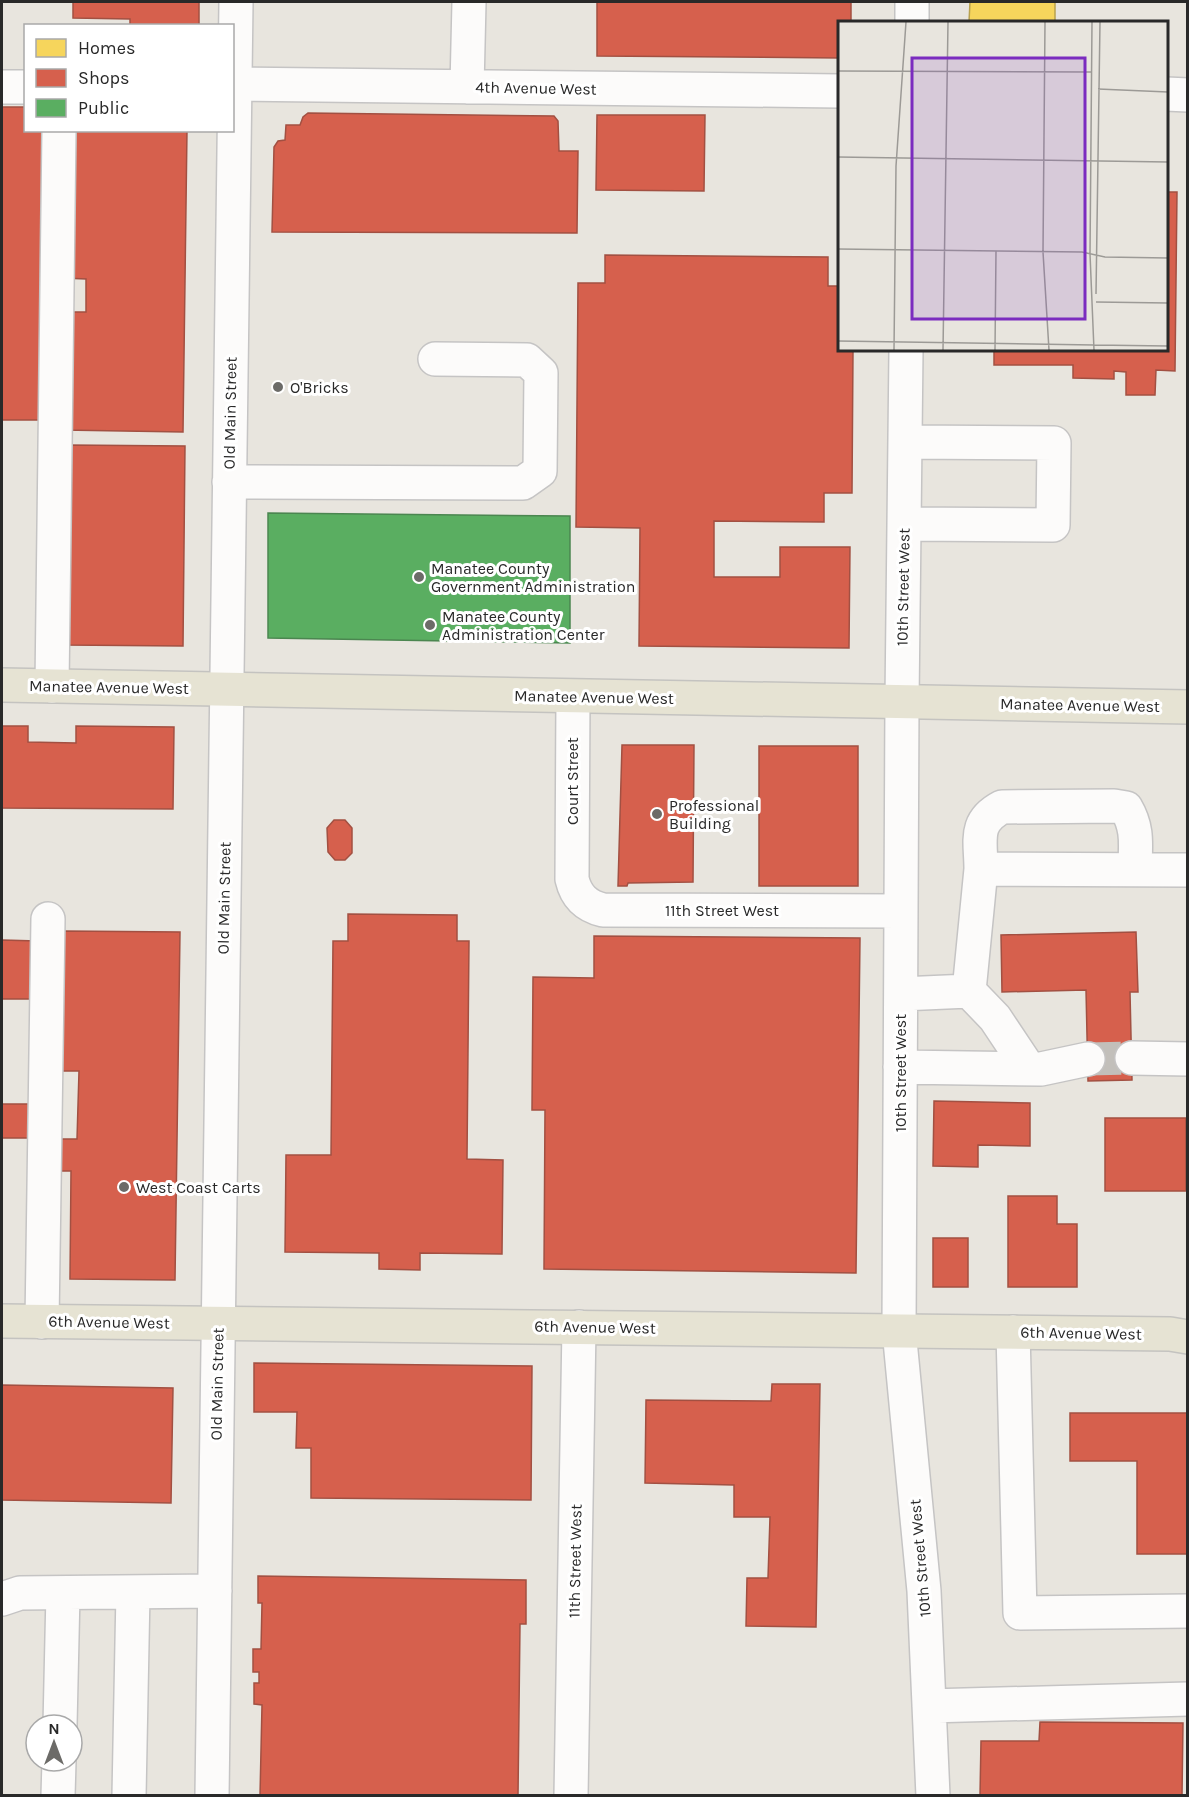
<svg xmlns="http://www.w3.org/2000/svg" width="1189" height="1797" font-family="Karla,sans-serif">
	<rect width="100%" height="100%" fill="#e8e5de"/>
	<path fill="#f6d55c" stroke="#b8a14d" stroke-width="1.5" d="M 970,2 L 1055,2 L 1055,22 L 969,22 Z"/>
	<path fill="#d6604d" stroke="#a25042" stroke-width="1.5" d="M 73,2 L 199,2 L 199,26 L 130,26 L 130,19 L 73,18 Z
		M 597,2 L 851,2 L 851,22 L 840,22 L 840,58 L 597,56 Z
		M 2,107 L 26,107 L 26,130 L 49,130 L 46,420 L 2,420 Z
		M 308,113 L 554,116 L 558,121 L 559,151 L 578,151 L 577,233 L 272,232 L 274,147 L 278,141 L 285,140 L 286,125 L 300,125 L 303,117 Z
		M 597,115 L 705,115 L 704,191 L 596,190 Z
		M 65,130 L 187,130 L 183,432 L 63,430 L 64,312 L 86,312 L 86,279 L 63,278 Z
		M 1166,192 L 1177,192 L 1175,371 L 1156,370 L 1155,395 L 1126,395 L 1126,372 L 1114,371 L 1114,379 L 1073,378 L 1073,365 L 994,365 L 994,350 L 1166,350 Z
		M 605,255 L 828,257 L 828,286 L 840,286 L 840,350 L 853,350 L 852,493 L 824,493 L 824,522 L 714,521 L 714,577 L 780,577 L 780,547 L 850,547 L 849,648 L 639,646 L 640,528 L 576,527 L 578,283 L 605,283 Z
		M 67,445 L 185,446 L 183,646 L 65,645 Z
		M 2,726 L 28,726 L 28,742 L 76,743 L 76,726 L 174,727 L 173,809 L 2,808 Z
		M 622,745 L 694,745 L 693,882 L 628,883 L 627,886 L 618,886 Z
		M 759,746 L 858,746 L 858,886 L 759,886 Z
		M 334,820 L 345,820 L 352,828 L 352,853 L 345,860 L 335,860 L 328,852 L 327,828 Z
		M 348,914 L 457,915 L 457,941 L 469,941 L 467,1159 L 503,1160 L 502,1254 L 420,1253 L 420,1270 L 379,1269 L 379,1253 L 285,1252 L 286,1155 L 331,1155 L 333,941 L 348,941 Z
		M 63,931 L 180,932 L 175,1280 L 70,1279 L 71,1171 L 54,1171 L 54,1139 L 77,1139 L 79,1071 L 61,1071 Z
		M 1136,932 L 1138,992 L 1130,992 L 1132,1080 L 1088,1081 L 1086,990 L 1002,992 L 1001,935 Z
		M 594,936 L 860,938 L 856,1273 L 544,1269 L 545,1110 L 532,1110 L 533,977 L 594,978 Z
		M 2,940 L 37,941 L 36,999 L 2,999 Z
		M 934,1101 L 1030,1103 L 1030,1146 L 978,1145 L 978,1167 L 933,1166 Z
		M 2,1104 L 30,1104 L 31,1138 L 2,1138 Z
		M 1105,1118 L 1186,1118 L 1186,1191 L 1105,1191 Z
		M 1008,1196 L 1057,1196 L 1057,1224 L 1077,1224 L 1077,1287 L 1008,1287 Z
		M 933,1238 L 968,1238 L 968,1287 L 933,1287 Z
		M 254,1363 L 532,1366 L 531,1500 L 311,1498 L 311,1448 L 296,1448 L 297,1412 L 254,1412 Z
		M 772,1384 L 820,1384 L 816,1627 L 746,1626 L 747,1578 L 768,1578 L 770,1517 L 734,1517 L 734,1485 L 645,1483 L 646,1400 L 771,1401 Z
		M 2,1385 L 173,1388 L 171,1503 L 2,1500 Z
		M 1070,1413 L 1188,1413 L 1188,1554 L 1137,1554 L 1137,1461 L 1070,1461 Z
		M 258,1576 L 526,1580 L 526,1624 L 520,1624 L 518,1796 L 260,1796 L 262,1705 L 254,1704 L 254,1683 L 259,1683 L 259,1672 L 253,1672 L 253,1649 L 261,1649 L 262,1603 L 258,1603 Z
		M 1040,1722 L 1183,1723 L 1182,1796 L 980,1796 L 981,1741 L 1039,1741 Z"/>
	<path fill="#5aae61" stroke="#4b8650" stroke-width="1.5" d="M 268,513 L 570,516 L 570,643 L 268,638 Z"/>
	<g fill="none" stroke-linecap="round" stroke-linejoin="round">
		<path stroke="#c2bfba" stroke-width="33" stroke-dasharray="33 16" stroke-linecap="butt" d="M 1088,1059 L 1132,1058"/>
		<g stroke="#c5c4c4" stroke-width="36">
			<path id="minor" d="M 912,22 L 912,2
				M 232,84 L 840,91
				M 2,87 L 26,87
				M 467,87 L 469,2
				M 1166,94 L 1188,95
				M 906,350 L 902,701 L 899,1330 L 924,1591 L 933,1796
				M 229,482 L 523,483 L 540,471 L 541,373 L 527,360 L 435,359
				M 904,524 L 1053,525 L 1054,443 L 905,442
				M 52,686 L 59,130
				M 573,697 L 572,879 C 576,896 586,906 603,910 L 901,911
				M 981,869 C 981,841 973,822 1002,807 L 1114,806 L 1126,808 C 1139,830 1135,846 1135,870
				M 969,991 L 981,869 L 1188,870
				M 901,994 L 969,991 L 995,1018 L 1029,1069
				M 1132,1058 L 1188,1059
				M 900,1067 L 1041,1069 L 1088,1059
				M 42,1322 L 48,919
				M 1013,1332 L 1020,1613 L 1188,1611
				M 2,1599 L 20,1593 L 215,1591
				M 929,1706 L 1188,1699
				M 60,1725 L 63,1593
				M 58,1796 L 59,1761
				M 129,1796 L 133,1592
				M 212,1796 L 236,2
				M 571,1796 L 579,1327"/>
		</g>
		<g stroke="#c4c3c0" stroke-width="36">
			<path id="major" d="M 2,685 L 1188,707
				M 2,1321 L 1170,1334 L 1188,1337"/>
		</g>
		<use href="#minor" stroke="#fcfbfa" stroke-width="33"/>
		<use href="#major" stroke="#e6e3d3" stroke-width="33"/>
	</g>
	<g fill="#6c6b68" stroke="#fff" stroke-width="2">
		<circle cx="278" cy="387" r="6"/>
		<circle cx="419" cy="577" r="6"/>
		<circle cx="430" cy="625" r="6"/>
		<circle cx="657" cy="814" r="6"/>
		<circle cx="124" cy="1187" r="6"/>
	</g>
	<g text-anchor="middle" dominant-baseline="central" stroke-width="6" stroke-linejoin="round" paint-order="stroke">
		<g font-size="16" fill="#292929" stroke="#fff">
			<text transform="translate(536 88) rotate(1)">4th Avenue West</text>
			<text transform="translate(230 413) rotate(-89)">Old Main Street</text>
			<text transform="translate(903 587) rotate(-89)">10th Street West</text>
			<text transform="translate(109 687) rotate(1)">Manatee Avenue West</text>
			<text transform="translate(594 697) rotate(1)">Manatee Avenue West</text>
			<text transform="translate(1080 705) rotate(1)">Manatee Avenue West</text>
			<text transform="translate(572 781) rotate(-90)">Court Street</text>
			<text transform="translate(224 898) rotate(-89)">Old Main Street</text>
			<text x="722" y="910">11th Street West</text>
			<text transform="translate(900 1073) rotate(-90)">10th Street West</text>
			<text transform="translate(109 1322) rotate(1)">6th Avenue West</text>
			<text transform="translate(595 1327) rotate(1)">6th Avenue West</text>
			<text transform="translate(1081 1333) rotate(1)">6th Avenue West</text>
			<text transform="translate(217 1384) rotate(-89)">Old Main Street</text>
			<text transform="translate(920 1558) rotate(-95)">10th Street West</text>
			<text transform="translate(575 1561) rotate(-89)">11th Street West</text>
		</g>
		<g font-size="16" fill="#292929" stroke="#fff" text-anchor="start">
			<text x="290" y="387">O'Bricks</text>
			<text x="431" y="568">Manatee County<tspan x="431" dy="18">Government Administration</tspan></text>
			<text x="442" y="616">Manatee County<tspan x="442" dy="18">Administration Center</tspan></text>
			<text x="669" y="805">Professional<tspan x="669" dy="18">Building</tspan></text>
			<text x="136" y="1187">West Coast Carts</text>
		</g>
	</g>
	<g transform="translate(838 21)">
		<rect width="330" height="330" fill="#e8e5de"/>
		<path fill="none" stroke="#9c9a96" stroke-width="1.5" d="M 207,1 L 205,231 L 211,329M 254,1 L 252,233 L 256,329M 0,50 L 253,51M 260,68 L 330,71M 0,136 L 330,141M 0,228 L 244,231 L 267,236 L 330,237M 258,273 L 262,1M 258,281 L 330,282M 0,320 L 256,324M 256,324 L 330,325M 56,329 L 58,145 L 68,1M 105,329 L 110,1M 157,329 L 158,230"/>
		<path fill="#7b2cbf" fill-opacity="0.15" stroke="#7b2cbf" stroke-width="3" d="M 74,37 L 247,37 L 247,298 L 74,298 Z"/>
		<rect width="330" height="330" fill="none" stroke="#292929" stroke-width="3"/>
	</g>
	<rect width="1189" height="1797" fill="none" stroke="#292929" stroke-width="6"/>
	<rect x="24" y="24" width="210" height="108" fill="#ffffff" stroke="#a9a9a9" stroke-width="1.5"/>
	<rect x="36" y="39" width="30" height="18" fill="#f6d55c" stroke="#a9a9a9" stroke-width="1.5"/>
	<text x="78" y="54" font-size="18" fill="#292929">Homes</text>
	<rect x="36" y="69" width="30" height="18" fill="#d6604d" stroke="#a9a9a9" stroke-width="1.5"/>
	<text x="78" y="84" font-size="18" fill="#292929">Shops</text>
	<rect x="36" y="99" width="30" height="18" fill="#5aae61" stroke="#a9a9a9" stroke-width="1.5"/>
	<text x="78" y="114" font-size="18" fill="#292929">Public</text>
	<g transform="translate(54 1743)"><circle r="28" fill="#ffffff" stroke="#a9a9a9" stroke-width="1.5"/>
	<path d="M0-4.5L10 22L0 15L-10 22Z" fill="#6c6b68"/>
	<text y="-9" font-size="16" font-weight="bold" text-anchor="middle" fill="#292929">N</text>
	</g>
</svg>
